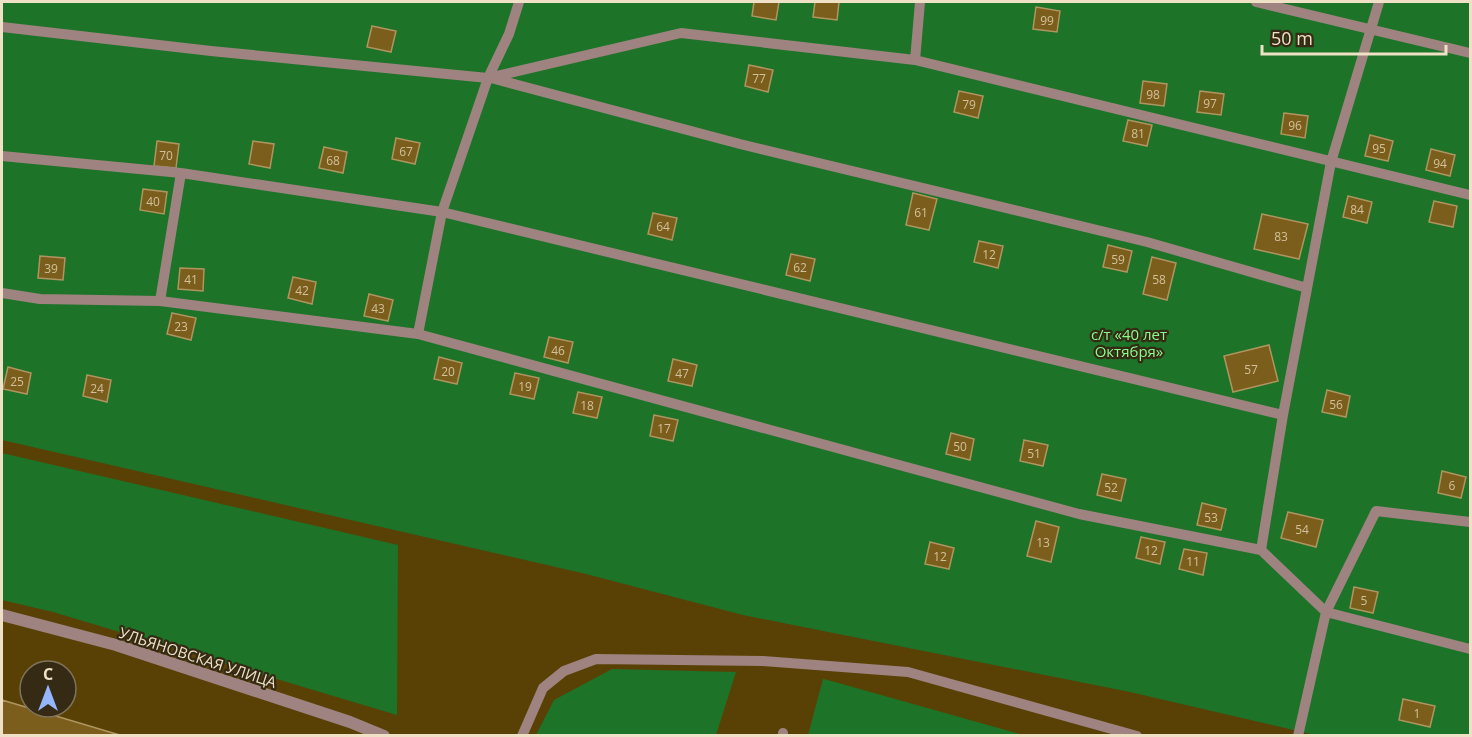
<svg xmlns="http://www.w3.org/2000/svg" width="1472" height="737" font-family="'Open Sans',sans-serif">
	<rect width="100%" height="100%" fill="#594105"/>
	<path fill="#1d7327" d="M 2,2 L 1470,2 L 1470,735 L 1315,735 L 1130,692 L 743,615 L 586,574 L 2,440 Z
		M 2,453 L 398,545 L 397,715 L 53,612 L 2,600 Z
		M 612,669 L 736,672 L 716,735 L 536,735 L 554,700 Z
		M 823,679 L 824,679 L 1023,735 L 808,735 Z"/>
	<path fill="#7b5e1b" stroke="#af9560" stroke-width="1.5" d="M 754,2 L 779,2 L 776,20 L 752,16 Z
		M 815,2 L 839,2 L 837,20 L 813,17 Z
		M 1036,7 L 1060,11 L 1057,32 L 1033,29 Z
		M 372,26 L 396,31 L 391,52 L 367,47 Z
		M 749,65 L 773,70 L 768,92 L 745,86 Z
		M 1143,81 L 1167,84 L 1164,106 L 1140,103 Z
		M 959,91 L 983,96 L 978,118 L 954,112 Z
		M 1200,91 L 1224,94 L 1221,115 L 1197,112 Z
		M 1284,113 L 1308,116 L 1305,138 L 1281,134 Z
		M 1128,120 L 1152,125 L 1147,146 L 1123,141 Z
		M 1370,135 L 1393,141 L 1388,161 L 1365,156 Z
		M 396,138 L 420,143 L 415,164 L 392,159 Z
		M 157,141 L 179,144 L 176,168 L 154,166 Z
		M 253,141 L 274,144 L 270,168 L 249,164 Z
		M 324,147 L 347,152 L 343,173 L 319,168 Z
		M 1431,149 L 1455,155 L 1450,176 L 1426,170 Z
		M 143,189 L 167,192 L 164,214 L 140,210 Z
		M 913,193 L 937,199 L 929,230 L 906,225 Z
		M 1348,196 L 1372,202 L 1367,223 L 1343,217 Z
		M 1434,201 L 1457,206 L 1453,227 L 1429,222 Z
		M 653,213 L 677,218 L 672,240 L 648,234 Z
		M 1262,214 L 1308,224 L 1299,259 L 1254,249 Z
		M 979,241 L 1003,246 L 998,268 L 974,262 Z
		M 1108,245 L 1132,251 L 1127,272 L 1103,267 Z
		M 791,254 L 815,259 L 810,281 L 786,275 Z
		M 40,256 L 65,258 L 63,280 L 38,278 Z
		M 1152,257 L 1176,263 L 1167,300 L 1143,294 Z
		M 180,268 L 204,269 L 203,291 L 178,289 Z
		M 293,277 L 316,282 L 312,304 L 288,298 Z
		M 369,294 L 393,300 L 388,321 L 364,316 Z
		M 172,313 L 196,318 L 191,340 L 167,334 Z
		M 549,337 L 573,342 L 568,363 L 544,357 Z
		M 1269,345 L 1278,381 L 1233,392 L 1224,356 Z
		M 439,357 L 462,363 L 457,384 L 434,379 Z
		M 673,359 L 697,365 L 692,386 L 668,381 Z
		M 8,367 L 31,373 L 27,394 L 3,389 Z
		M 515,373 L 539,378 L 534,399 L 510,394 Z
		M 87,375 L 111,380 L 107,402 L 83,396 Z
		M 1327,390 L 1350,396 L 1346,417 L 1322,412 Z
		M 578,392 L 602,397 L 597,418 L 573,413 Z
		M 654,415 L 678,420 L 673,441 L 650,436 Z
		M 951,433 L 974,439 L 970,460 L 946,454 Z
		M 1024,440 L 1048,445 L 1043,466 L 1020,461 Z
		M 1442,471 L 1466,477 L 1461,498 L 1438,493 Z
		M 1102,474 L 1126,479 L 1121,501 L 1097,495 Z
		M 1202,503 L 1226,509 L 1221,530 L 1197,525 Z
		M 1288,512 L 1323,520 L 1316,547 L 1281,538 Z
		M 1036,521 L 1059,527 L 1051,562 L 1027,556 Z
		M 1141,537 L 1165,542 L 1160,564 L 1136,558 Z
		M 930,542 L 954,548 L 949,569 L 925,564 Z
		M 1184,549 L 1207,553 L 1203,575 L 1179,569 Z
		M 1354,587 L 1378,592 L 1373,613 L 1350,608 Z
		M 1403,699 L 1435,706 L 1430,727 L 1399,720 Z
		M 2,700 L 123,736 L 2,736 Z"/>
	<g fill="none" stroke-linecap="round" stroke-linejoin="round">
		<path stroke="#9f8380" stroke-width="10" d="M 1256,2 L 1470,53
			M 2,27 L 211,51 L 488,78 L 681,33 L 915,60 L 1470,195
			M 915,60 L 920,2
			M 491,78 L 740,144 L 1147,242 L 1307,288
			M 2,156 L 181,173 L 442,212 L 1283,415
			M 2,293 L 40,299 L 160,301 L 418,334 L 1079,514 L 1261,550 L 1326,612 L 1298,736
			M 160,301 L 181,173
			M 418,334 L 442,212 L 488,78 L 509,34 L 519,2
			M 1261,550 L 1283,415 L 1331,162 L 1379,2
			M 1470,649 L 1326,612 L 1376,511 L 1470,522
			M 522,736 L 543,688 L 564,671 L 596,659 L 763,661 L 908,672 L 1137,736
			M 783,736 L 783,733"/>
		<path stroke="#9f8380" stroke-width="12" d="M 2,615 L 116,645 L 350,722 L 384,736"/>
	</g>
	<g text-anchor="middle" dominant-baseline="central" stroke-width="4.5" stroke-linejoin="round" paint-order="stroke">
		<g font-size="12" fill="#d1c09b">
			<text x="1047" y="20">99</text>
			<text x="759" y="78">77</text>
			<text x="1153" y="94">98</text>
			<text x="1210" y="103">97</text>
			<text x="969" y="104">79</text>
			<text x="1295" y="125">96</text>
			<text x="1138" y="133">81</text>
			<text x="1379" y="148">95</text>
			<text x="406" y="151">67</text>
			<text x="166" y="155">70</text>
			<text x="333" y="160">68</text>
			<text x="1440" y="163">94</text>
			<text x="153" y="201">40</text>
			<text x="1357" y="209">84</text>
			<text x="921" y="212">61</text>
			<text x="663" y="226">64</text>
			<text x="1281" y="236">83</text>
			<text x="989" y="254">12</text>
			<text x="1118" y="259">59</text>
			<text x="800" y="267">62</text>
			<text x="51" y="268">39</text>
			<text x="191" y="279">41</text>
			<text x="1159" y="279">58</text>
			<text x="302" y="290">42</text>
			<text x="378" y="308">43</text>
			<text x="181" y="326">23</text>
			<text x="558" y="350">46</text>
			<text x="1251" y="369">57</text>
			<text x="448" y="371">20</text>
			<text x="682" y="373">47</text>
			<text x="17" y="381">25</text>
			<text x="525" y="386">19</text>
			<text x="97" y="388">24</text>
			<text x="1336" y="404">56</text>
			<text x="587" y="405">18</text>
			<text x="664" y="428">17</text>
			<text x="960" y="446">50</text>
			<text x="1034" y="453">51</text>
			<text x="1452" y="485">6</text>
			<text x="1111" y="487">52</text>
			<text x="1211" y="517">53</text>
			<text x="1302" y="529">54</text>
			<text x="1043" y="542">13</text>
			<text x="1151" y="550">12</text>
			<text x="940" y="556">12</text>
			<text x="1193" y="561">11</text>
			<text x="1364" y="600">5</text>
			<text x="1417" y="713">1</text>
		</g>
		<g font-size="15" fill="#89fc8e" stroke="#352a14">
			<text x="1129" y="334">с/т «40 лет<tspan x="1129" dy="17">Октября»</tspan></text>
		</g>
		<g font-size="15" fill="#eee1c6" stroke="#352a14">
			<text transform="translate(198 657) rotate(18)">УЛЬЯНОВСКАЯ УЛИЦА</text>
		</g>
	</g>
	<rect width="1472" height="737" fill="none" stroke="#eee1c6" stroke-width="6"/>
	<g transform="translate(48 689)"><circle r="28" fill="#352a14" stroke="#7f735b" stroke-width="1.5"/>
	<path d="M0-4.5L10 22L0 15L-10 22Z" fill="#95b6fd"/>
	<text y="-9" font-size="16" font-weight="bold" text-anchor="middle" fill="#eee1c6">С</text>
	</g>
	<path d="M1262 45v9h184v-9" fill="none" stroke="#eee1c6" stroke-width="3"/>
	<text x="1271" y="45" font-size="18" fill="#eee1c6" stroke="#352a14" stroke-width="4.5" paint-order="stroke">50 m</text>
</svg>
